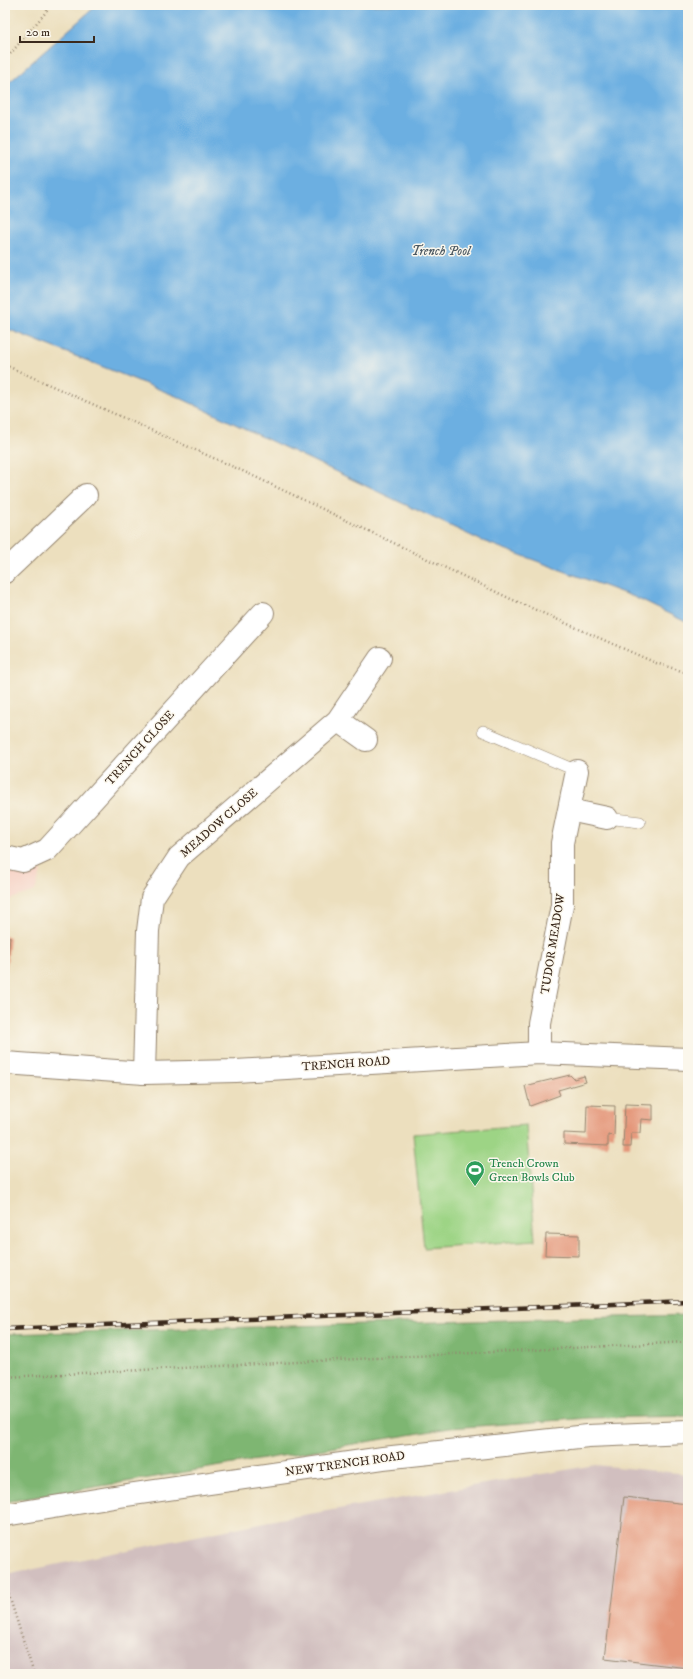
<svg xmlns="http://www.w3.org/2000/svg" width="693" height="1679" font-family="'IM FELL DW Pica',serif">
	<rect width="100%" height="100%" fill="#fbf7ec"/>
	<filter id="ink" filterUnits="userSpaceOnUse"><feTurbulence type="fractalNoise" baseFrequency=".025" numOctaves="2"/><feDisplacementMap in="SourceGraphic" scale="8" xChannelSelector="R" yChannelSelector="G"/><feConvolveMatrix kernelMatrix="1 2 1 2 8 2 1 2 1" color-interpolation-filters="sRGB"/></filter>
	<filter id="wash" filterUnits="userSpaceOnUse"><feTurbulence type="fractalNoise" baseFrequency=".012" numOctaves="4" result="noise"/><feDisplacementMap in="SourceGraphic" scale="16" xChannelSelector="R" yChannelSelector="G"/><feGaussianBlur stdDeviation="0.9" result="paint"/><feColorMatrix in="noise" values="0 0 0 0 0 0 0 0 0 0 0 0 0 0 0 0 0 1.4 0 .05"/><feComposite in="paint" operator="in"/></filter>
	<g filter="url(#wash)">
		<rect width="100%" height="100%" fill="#ecdfbe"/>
		<path fill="#f6d1c5" d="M 42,869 L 35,891 L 5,901 L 5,870 L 18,874 Z"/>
		<path fill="#d1bfbf" d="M 595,1465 L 688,1474 L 688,1674 L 5,1674 L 5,1575 L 280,1519 Z"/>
		<path fill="#9dd485" stroke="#6c7f52" d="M 526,1125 L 535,1240 L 424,1248 L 413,1134 Z"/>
		<path fill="#7eb672" stroke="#5c7048" d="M 688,1315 L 688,1416 L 590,1418 L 450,1428 L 5,1502 L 5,1334 Z"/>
		<path fill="#6cafe1" stroke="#546c80" d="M 97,5 L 688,5 L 688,623 L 634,597 L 480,540 L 176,396 L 5,328 L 5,86 Z"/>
		<g id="blocks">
			<path fill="#e49679" d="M 5,936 L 10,937 L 6,973 L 5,973 Z
				M 570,1075 L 574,1079 L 584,1076 L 586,1082 L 558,1090 L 560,1095 L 530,1106 L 525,1086 Z
				M 625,1104 L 653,1105 L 653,1120 L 641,1119 L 640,1133 L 631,1133 L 630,1147 L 623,1147 Z
				M 587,1105 L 615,1106 L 614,1136 L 608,1135 L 608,1146 L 564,1144 L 564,1133 L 586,1134 Z
				M 546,1234 L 579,1235 L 579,1256 L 545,1255 Z
				M 624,1497 L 688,1504 L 688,1668 L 605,1658 Z"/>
		</g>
	</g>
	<g filter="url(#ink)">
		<use href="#blocks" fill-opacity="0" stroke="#94846e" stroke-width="1"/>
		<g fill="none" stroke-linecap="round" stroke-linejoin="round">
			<g stroke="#94846e" stroke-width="12">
				<path id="lane" d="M 483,731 L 577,771
					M 607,818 L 640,822"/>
			</g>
			<g stroke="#94846e" stroke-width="24">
				<path id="street" d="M 5,572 L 86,495
					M 338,720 L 366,740
					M 569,810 L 607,818
					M 5,857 L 23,861 L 47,850 L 263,613
					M 539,1053 L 539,1023 L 562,905 L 562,843 L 577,771
					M 144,1073 L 148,931 L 152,898 L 179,857 L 338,720 L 380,658"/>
			</g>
			<g stroke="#94846e" stroke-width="24">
				<path id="secondary" d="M 5,1063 L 144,1073 L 236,1071 L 539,1053 L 688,1059"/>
			</g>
			<g stroke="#94846e" stroke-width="24">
				<path id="highway" d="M 5,1515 L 120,1496 L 383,1458 L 588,1436 L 688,1432"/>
			</g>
			<path stroke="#94846e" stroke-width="2.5" stroke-dasharray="1 3" stroke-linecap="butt" d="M 5,60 L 52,5
				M 5,365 L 247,473 L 511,599 L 656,663 L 688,673
				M 5,1377 L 688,1342
				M 5,1583 L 34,1674"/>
			<use href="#lane" stroke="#fff" stroke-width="11"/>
			<use href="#street" stroke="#fff" stroke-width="22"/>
			<use href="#secondary" stroke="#fff" stroke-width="22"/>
			<use href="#highway" stroke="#fff" stroke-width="22"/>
			<g stroke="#3b2a1e" stroke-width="4.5">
				<path id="rail" d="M 5,1329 L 688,1301"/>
			</g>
			<use href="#rail" stroke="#fbf7ec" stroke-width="3" stroke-dasharray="9" stroke-linecap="butt"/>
		</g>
	</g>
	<defs>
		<g id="stadium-pin" transform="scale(1)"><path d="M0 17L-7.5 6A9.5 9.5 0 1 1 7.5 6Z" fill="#2e9e5b" stroke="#fbf7ec"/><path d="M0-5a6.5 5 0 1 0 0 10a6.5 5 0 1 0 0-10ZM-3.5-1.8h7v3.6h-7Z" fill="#fff"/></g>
	</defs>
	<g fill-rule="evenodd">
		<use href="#stadium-pin" x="475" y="1170"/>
	</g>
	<g text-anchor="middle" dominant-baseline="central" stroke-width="3" stroke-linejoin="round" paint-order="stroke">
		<g font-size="12" fill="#3b2a1e" stroke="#fbf7ec">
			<text transform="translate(140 748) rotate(-48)">TRENCH CLOSE</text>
			<text transform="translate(219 823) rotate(-41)">MEADOW CLOSE</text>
			<text transform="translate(553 944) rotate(-81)">TUDOR MEADOW</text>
			<text transform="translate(346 1064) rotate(-4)">TRENCH ROAD</text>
			<text transform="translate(345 1464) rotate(-8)">NEW TRENCH ROAD</text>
		</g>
		<g font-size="12" fill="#27864d" stroke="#fbf7ec" text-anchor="start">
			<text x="489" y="1163">Trench Crown<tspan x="489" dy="14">Green Bowls Club</tspan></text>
		</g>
		<g font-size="13" font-style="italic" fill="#4c5962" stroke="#fbf7ec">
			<text x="441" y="251">Trench Pool</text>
		</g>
	</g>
	<rect width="693" height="1679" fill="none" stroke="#fbf7ec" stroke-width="20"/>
	<path d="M20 36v6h74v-6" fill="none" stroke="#3b2a1e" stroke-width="2"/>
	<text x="26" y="36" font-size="12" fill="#3b2a1e" stroke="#fbf7ec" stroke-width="3" paint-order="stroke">20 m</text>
</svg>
